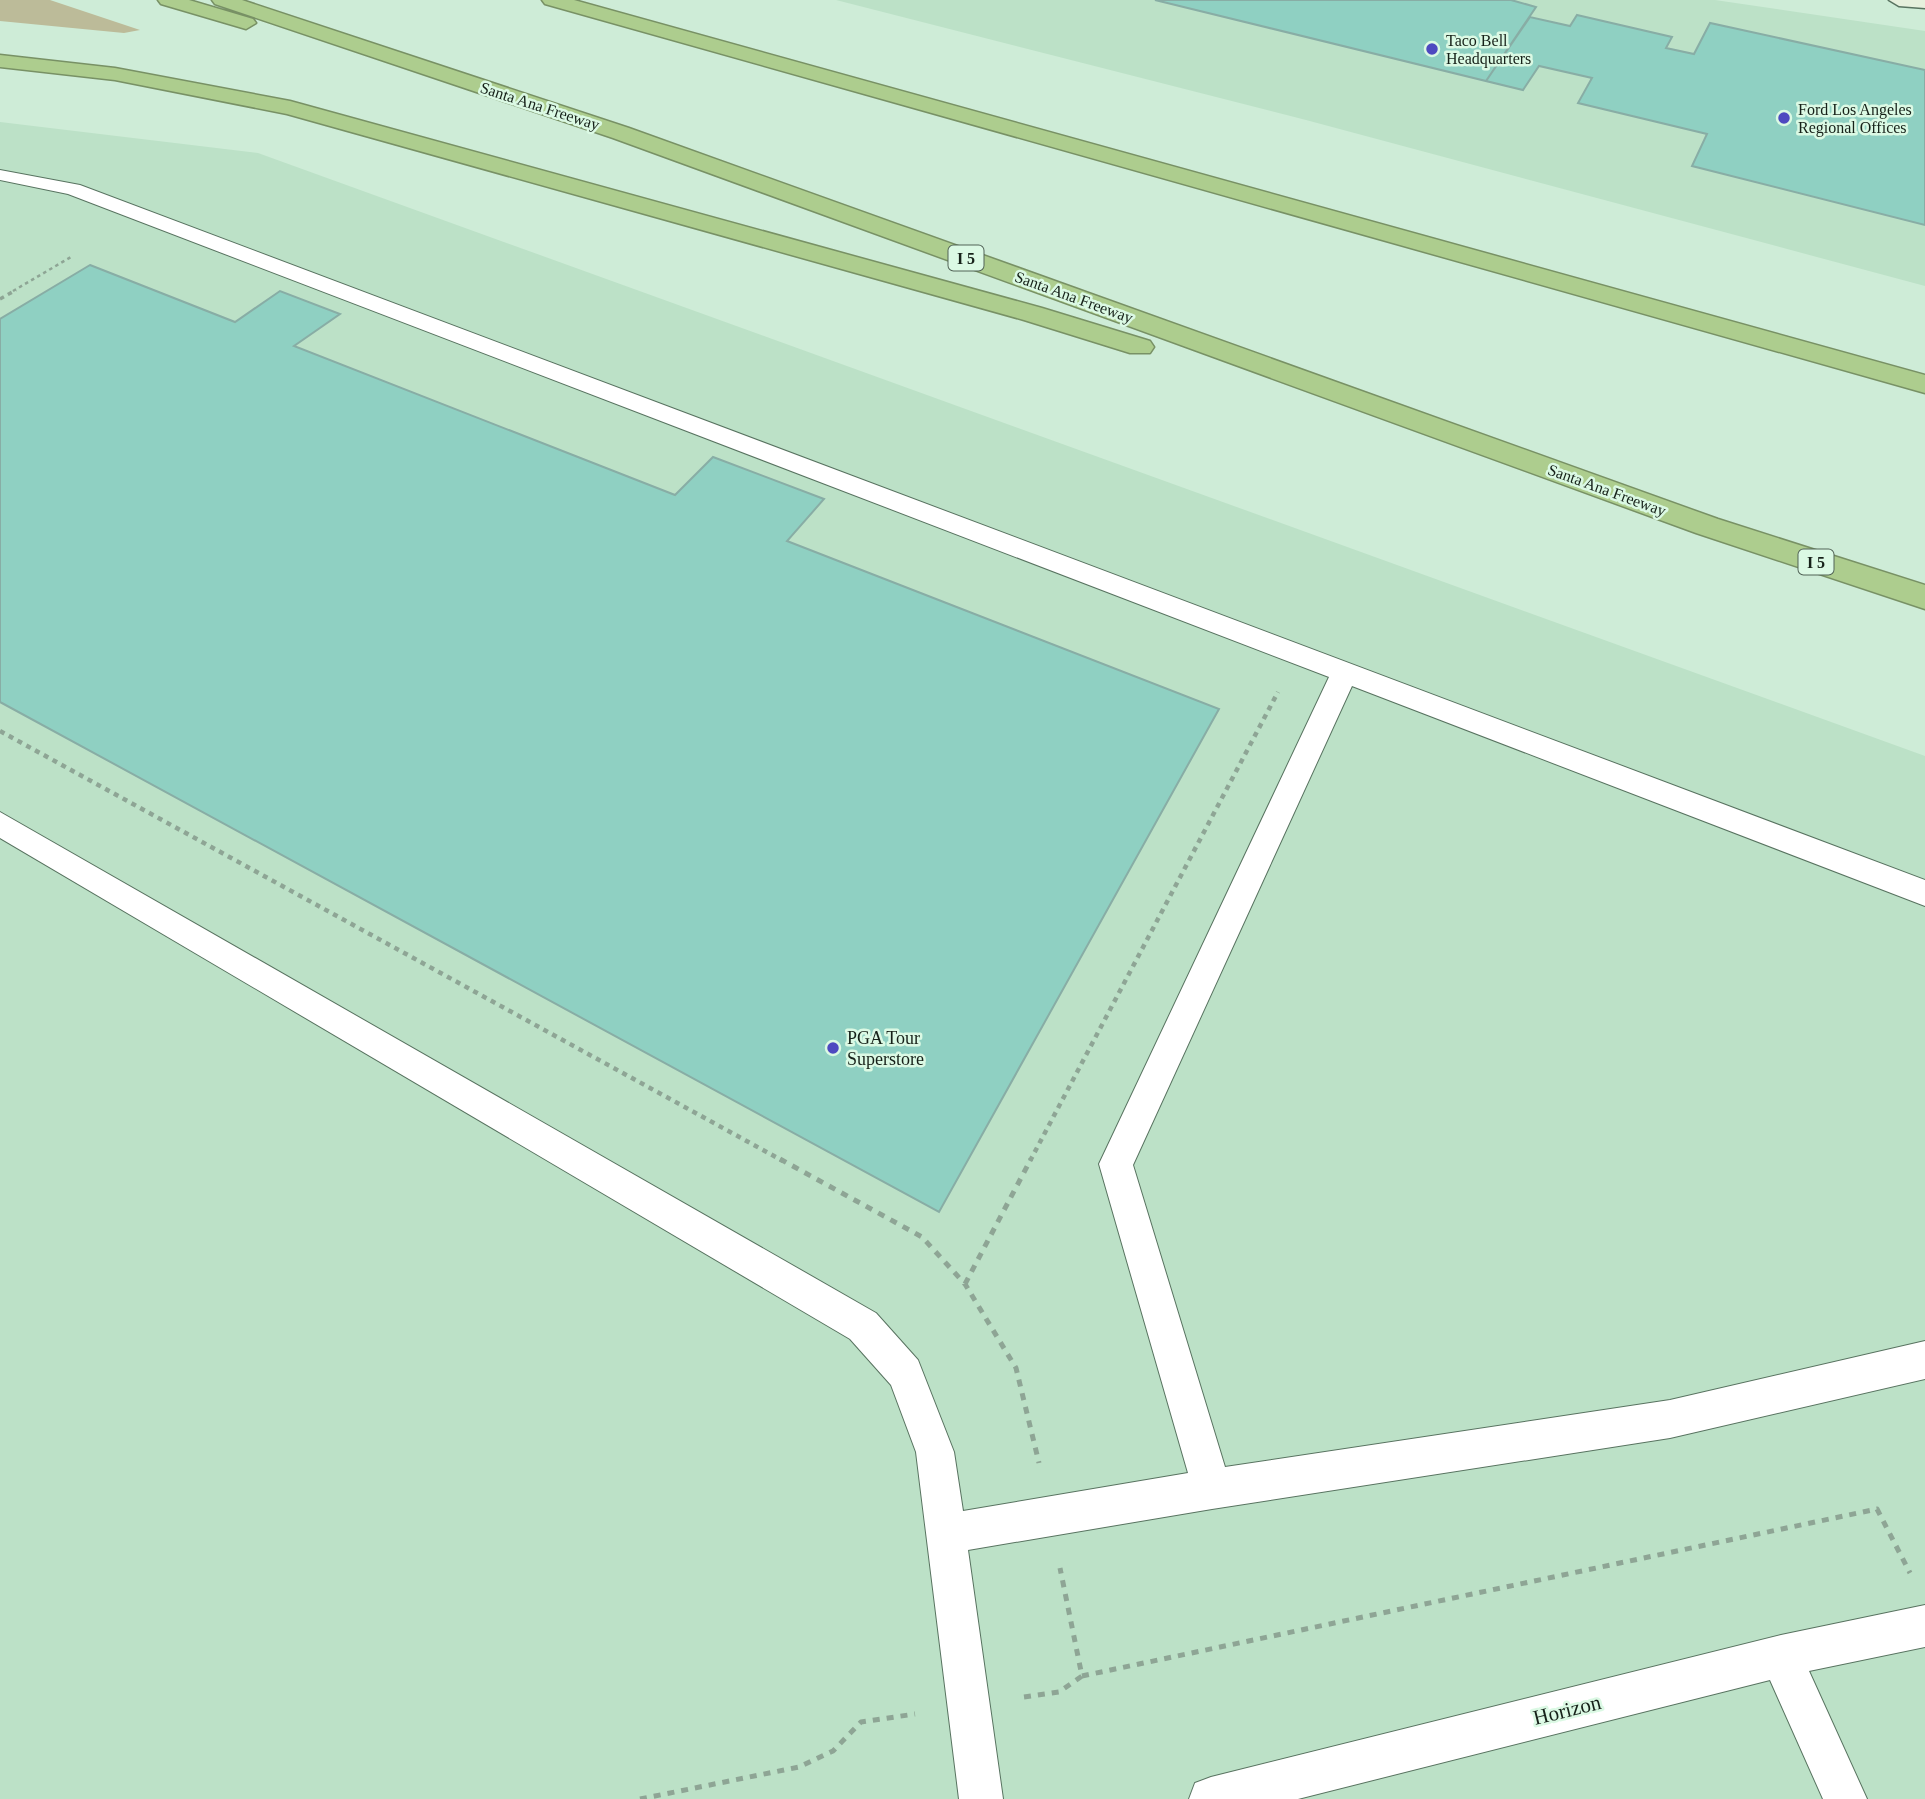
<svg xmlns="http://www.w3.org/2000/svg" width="1925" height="1799" font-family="'Times New Roman',serif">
	<rect width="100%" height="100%" fill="#ceecd7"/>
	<path fill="#bce1c7" d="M 836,0 L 1715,0 L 1925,31 L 1925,286 L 1306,120 Z
		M 0,122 L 258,153 L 1925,756 L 1925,1799 L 0,1799 Z"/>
	<path fill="#bcbb99" d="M 0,0 L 50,0 L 140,30 L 124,33 L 0,21 Z"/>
	<path fill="#8fd0c2" stroke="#88ada5" stroke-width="2" d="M 1155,0 L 1511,0 L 1536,7 L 1486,81 Z
		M 1577,15 L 1672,37 L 1666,48 L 1694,54 L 1710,23 L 1925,70 L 1925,225 L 1692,166 L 1707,134 L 1578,103 L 1592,78 L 1539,66 L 1523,90 L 1486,81 L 1530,17 L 1570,26 Z
		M 90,265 L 235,322 L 280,291 L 340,314 L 294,346 L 675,495 L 713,457 L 824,499 L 787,541 L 1219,709 L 939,1212 L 0,702 L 0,319 Z"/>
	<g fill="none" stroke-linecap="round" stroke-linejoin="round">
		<g stroke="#587360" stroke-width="2">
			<path id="lane" d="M 0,170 L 80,185 L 1925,880 L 1925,906 L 1352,686 L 1133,1165 L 1225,1467 L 1670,1400 L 1925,1341 L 1925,1379 L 1670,1438 L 1212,1509 L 968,1550 L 1003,1799 L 959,1799 L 916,1452 L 891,1385 L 850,1339 L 0,838 L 0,812 L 876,1313 L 918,1360 L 954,1452 L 963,1511 L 1188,1473 L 1099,1164 L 1329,677 L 68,194 L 0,180 Z
				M 1925,1605 L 1925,1647 L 1809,1671 L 1867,1799 L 1823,1799 L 1770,1680 L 1298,1799 L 1189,1799 L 1195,1783 L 1211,1777 L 1781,1635 Z"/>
		</g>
		<g stroke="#587360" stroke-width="3">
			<path id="secondary" d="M 1889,0 L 1925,0 L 1925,8 L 1899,6 Z"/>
		</g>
		<g stroke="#789165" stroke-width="3">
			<path id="highway" d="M 158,0 L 189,0 L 253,19 L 256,23 L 246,29 L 161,4 Z
				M 212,0 L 242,0 L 629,128 L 1718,519 L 1925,585 L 1925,609 L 1696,533 L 613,138 L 215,4 Z
				M 542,0 L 574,0 L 1925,375 L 1925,393 L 545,4 Z
				M 0,55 L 115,68 L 290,101 L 1042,308 L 1150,341 L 1154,347 L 1150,353 L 1130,353 L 1024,320 L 287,114 L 115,80 L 0,67 Z"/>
		</g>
		<path stroke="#8ea595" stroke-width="2.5" stroke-dasharray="3.5 3.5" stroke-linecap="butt" d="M 13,291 L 71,257"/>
		<path stroke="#8ea595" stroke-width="3.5" stroke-dasharray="4.5 4.5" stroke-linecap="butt" d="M 0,299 L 16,290"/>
		<path stroke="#8ea595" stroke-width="4.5" stroke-dasharray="5 5" stroke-linecap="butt" d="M 0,731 L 783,1161
			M 1030,1161 L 1278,692"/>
		<path stroke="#8ea595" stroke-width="5" stroke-dasharray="7 7" stroke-linecap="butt" d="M 780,1159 L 922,1237 L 965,1284 L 1016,1368 L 1039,1463
			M 965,1284 L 1031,1159
			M 1082,1676 L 1877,1509 L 1910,1573
			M 1024,1697 L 1059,1692 L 1082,1676 L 1060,1568
			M 640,1799 L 799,1767 L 833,1751 L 861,1722 L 915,1714"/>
		<use href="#lane" fill="#fff" fill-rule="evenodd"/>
		<use href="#secondary" fill="#e6f0dd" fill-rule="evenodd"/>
		<use href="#highway" fill="#adcd8e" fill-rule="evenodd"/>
	</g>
	<g fill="#4e49c0" stroke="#dbf9e4" stroke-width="2.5">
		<circle cx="1432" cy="49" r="7"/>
		<circle cx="1784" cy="118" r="7"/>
		<circle cx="833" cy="1048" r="7"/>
	</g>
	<g text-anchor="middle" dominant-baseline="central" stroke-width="5" stroke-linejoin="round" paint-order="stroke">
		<g font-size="16" fill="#162119" stroke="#dbf9e4" text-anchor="start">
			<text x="1446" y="40">Taco Bell<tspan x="1446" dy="18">Headquarters</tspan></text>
			<text x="1798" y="109">Ford Los Angeles<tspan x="1798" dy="18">Regional Offices</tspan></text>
		</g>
		<g font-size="16" fill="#162119" stroke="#dbf9e4">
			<text transform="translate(540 106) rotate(18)">Santa Ana Freeway</text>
			<text transform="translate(1074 297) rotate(20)">Santa Ana Freeway</text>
			<text transform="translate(1607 490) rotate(20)">Santa Ana Freeway</text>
		</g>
		<g fill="#dbf9e4" stroke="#516256" stroke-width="2">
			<rect x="948.5" y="245.5" width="35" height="25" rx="5"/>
			<rect x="1798.5" y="549.5" width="35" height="25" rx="5"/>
		</g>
		<g font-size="16" font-weight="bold" fill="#162119">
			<text x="966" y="258">I 5</text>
			<text x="1816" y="562">I 5</text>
		</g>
		<g font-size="18" fill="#162119" stroke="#dbf9e4" text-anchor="start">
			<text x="847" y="1038">PGA Tour<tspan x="847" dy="21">Superstore</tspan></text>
		</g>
		<g font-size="21" fill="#162119" stroke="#dbf9e4">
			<text transform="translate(1567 1710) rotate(-14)">Horizon</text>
		</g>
	</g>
</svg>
